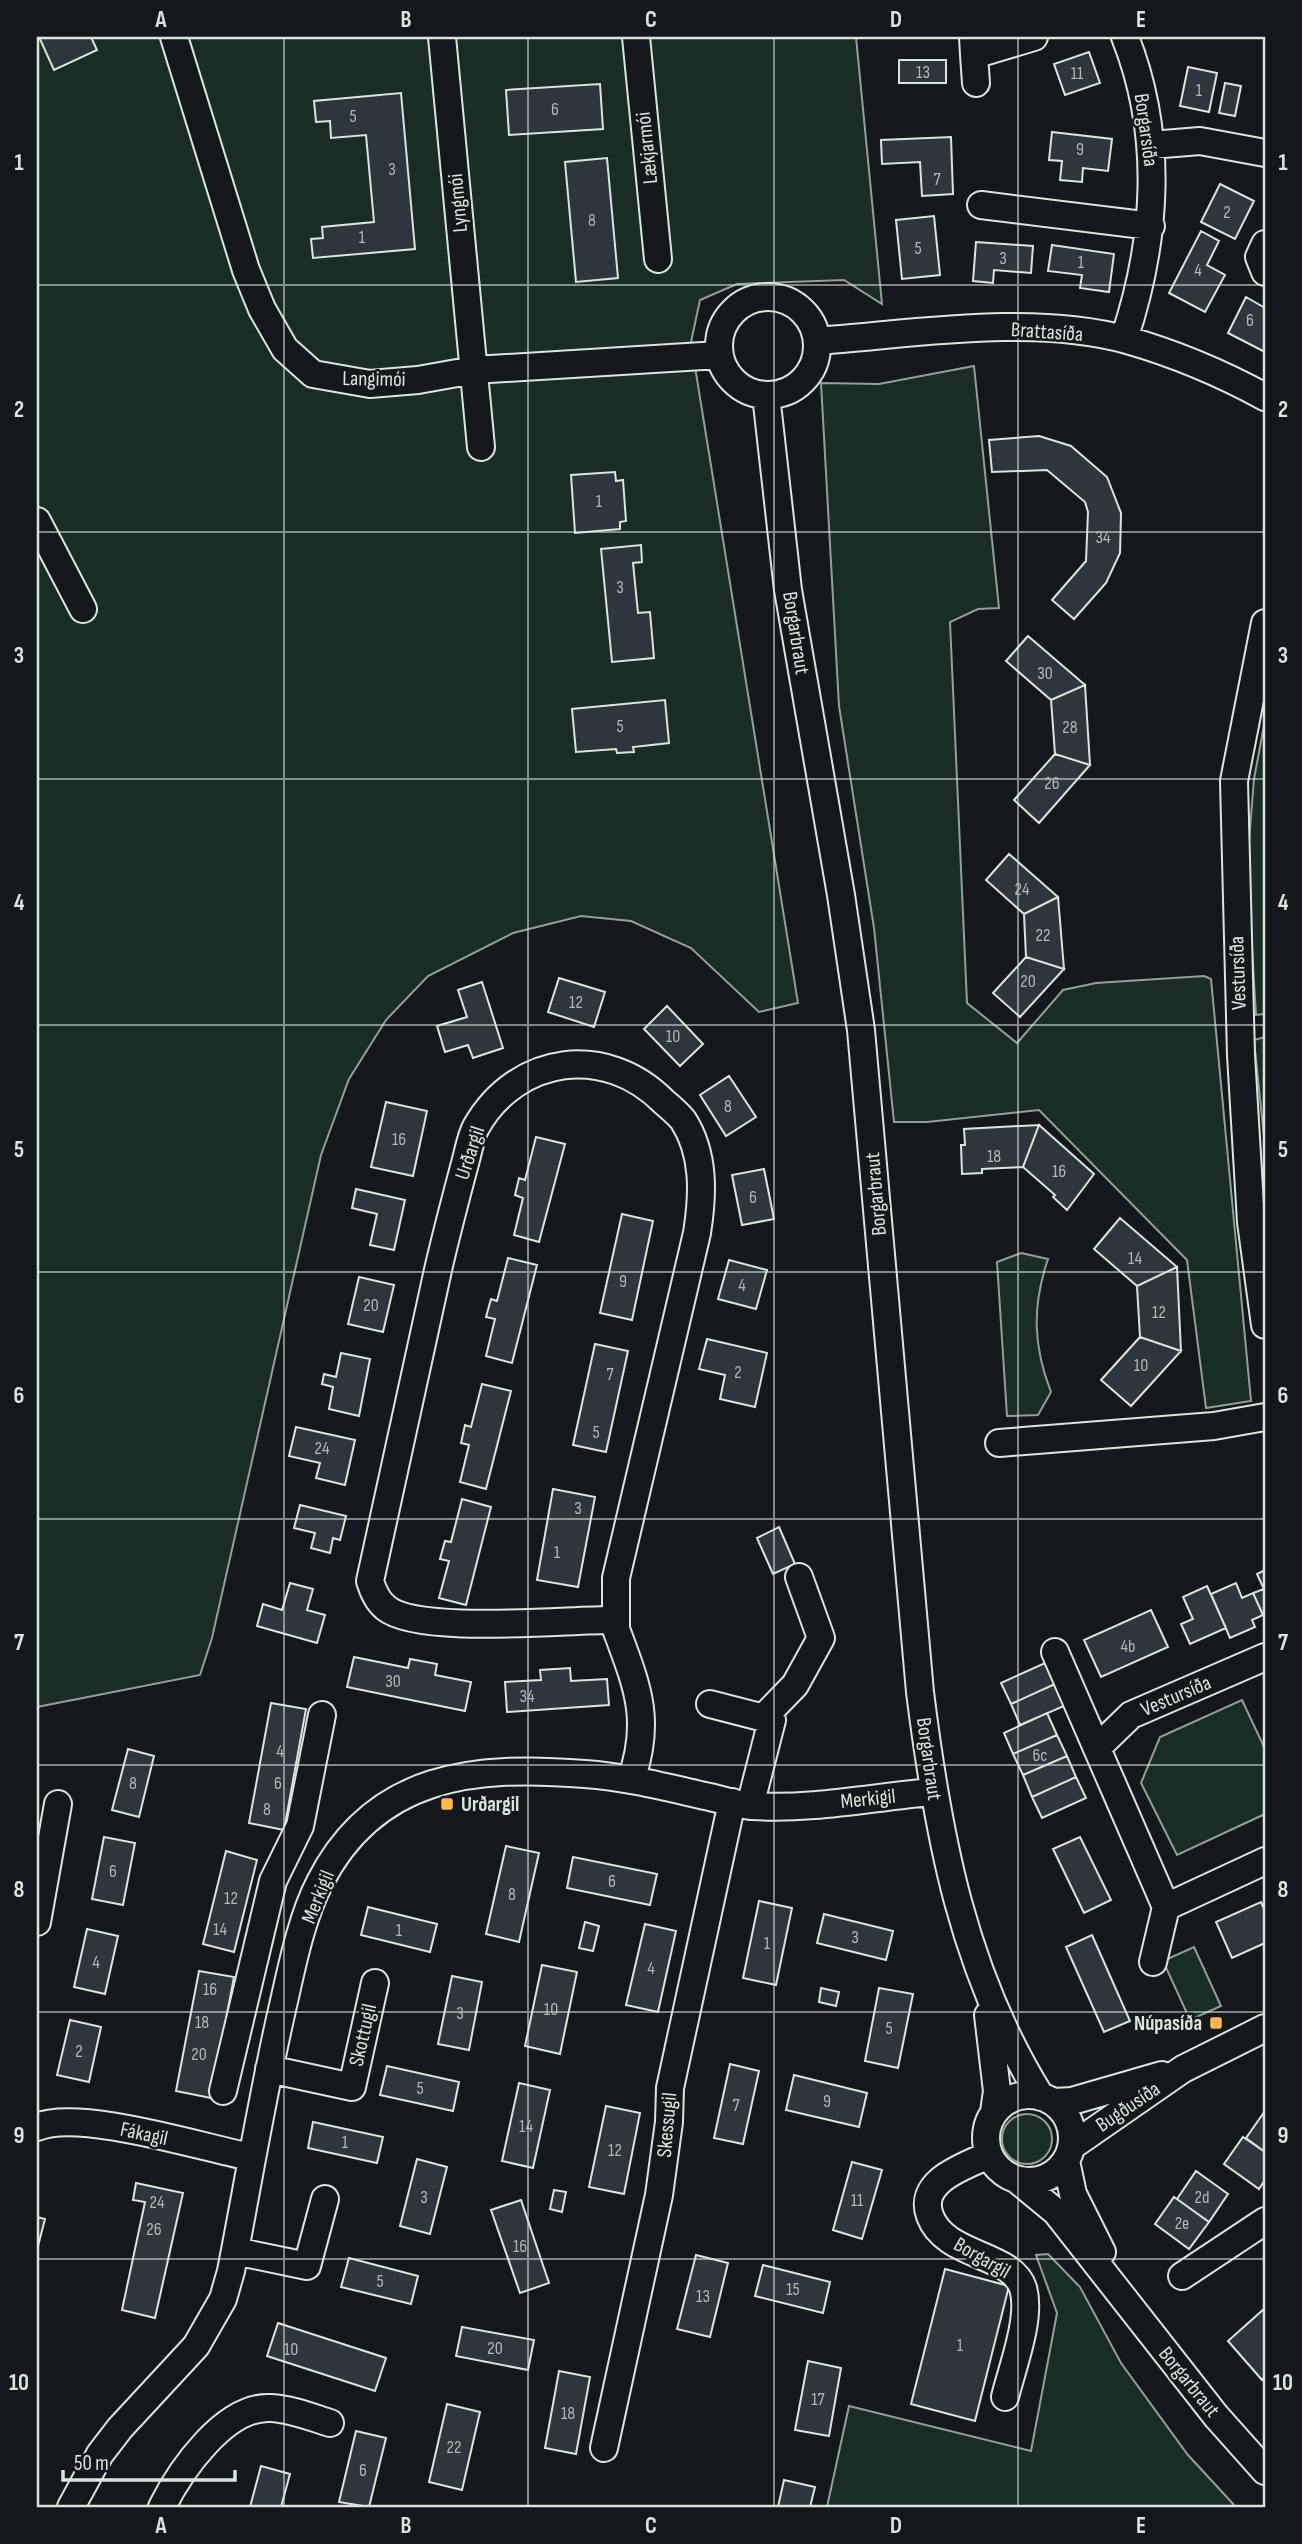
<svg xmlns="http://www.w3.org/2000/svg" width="1302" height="2544" font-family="'Sofia Sans Condensed',sans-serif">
	<rect width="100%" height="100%" fill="#14181c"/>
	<path fill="#1a2d24" stroke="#939e99" stroke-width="2" d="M 37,37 L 856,37 L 882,304 L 844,280 L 737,284 L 700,300 L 691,342 L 798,1003 L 759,1012 L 691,948 L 631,921 L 581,916 L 513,933 L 428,976 L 386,1020 L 349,1079 L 321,1155 L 212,1638 L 200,1675 L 37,1707 Z
		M 974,366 L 999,608 L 978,609 L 950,622 L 967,1003 L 1017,1043 L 1063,990 L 1096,983 L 1204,976 L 1211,979 L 1251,1401 L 1206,1408 L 1187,1260 L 1039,1110 L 927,1122 L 894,1122 L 874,928 L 839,706 L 821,383 L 879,384 Z
		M 1265,720 L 1265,1014 L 1256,1015 L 1247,866 L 1254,779 Z
		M 1265,1037 L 1265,1147 L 1254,1040 Z
		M 1021,1253 L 1048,1259 C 1032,1306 1033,1346 1051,1392 L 1038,1415 L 1007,1416 L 997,1262 Z
		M 1242,1700 L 1265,1749 L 1265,1814 L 1177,1855 L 1141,1783 L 1160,1737 Z
		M 1194,1947 L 1221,2006 L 1190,2020 L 1163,1961 Z
		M1002 2139a25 25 0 1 1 50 0a25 25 0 1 1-50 0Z
		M 1048,2254 L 1080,2287 L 1121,2363 L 1188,2455 L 1236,2507 L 827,2507 L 849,2406 L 1031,2451 L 1057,2313 L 1036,2255 Z"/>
	<path fill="#2c363c" stroke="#d8e6dc" stroke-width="2" d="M 39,37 L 91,37 L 97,50 L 54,70 Z
		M 1089,52 L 1100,83 L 1065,95 L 1054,64 Z
		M 899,60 L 946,60 L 946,83 L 899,83 Z
		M 1188,67 L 1217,73 L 1209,112 L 1180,106 Z
		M 1225,83 L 1241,86 L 1235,116 L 1219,113 Z
		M 600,84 L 603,129 L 509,135 L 506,90 Z
		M 401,93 L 415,249 L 313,258 L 311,239 L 323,238 L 322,227 L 374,222 L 366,135 L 331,138 L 330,121 L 316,122 L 314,101 Z
		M 1052,132 L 1112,139 L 1108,171 L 1083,168 L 1082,182 L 1060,180 L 1062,161 L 1049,160 Z
		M 951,137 L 953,194 L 922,196 L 920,162 L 882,164 L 881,140 Z
		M 607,158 L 618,278 L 576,282 L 565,162 Z
		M 1220,184 L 1254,201 L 1235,239 L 1201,222 Z
		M 934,216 L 940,275 L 902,279 L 896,220 Z
		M 1201,231 L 1219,241 L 1207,265 L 1225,275 L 1205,312 L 1169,293 Z
		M 976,242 L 1033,246 L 1031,273 L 994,270 L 993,283 L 973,281 Z
		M 1052,245 L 1114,254 L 1109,292 L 1080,288 L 1082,275 L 1048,271 Z
		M 1246,297 L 1265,308 L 1265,352 L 1228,333 Z
		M 1039,436 L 1071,446 L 1107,477 L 1121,513 L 1120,553 L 1106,583 L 1074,619 L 1052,600 L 1086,561 L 1088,512 L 1085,502 L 1047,470 L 992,472 L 989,440 Z
		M 615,472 L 616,481 L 623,480 L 626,521 L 620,522 L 620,529 L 575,533 L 571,475 Z
		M 641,545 L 642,562 L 633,563 L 638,613 L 650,612 L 654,658 L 612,662 L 601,549 Z
		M 1028,636 L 1085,685 L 1051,700 L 1006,661 Z
		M 1085,685 L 1090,765 L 1055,754 L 1051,700 Z
		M 665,700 L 669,743 L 633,747 L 634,752 L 617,753 L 616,749 L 576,752 L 572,709 Z
		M 1055,754 L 1090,765 L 1039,823 L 1014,800 Z
		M 1009,854 L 1058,897 L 1024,914 L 986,880 Z
		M 1058,897 L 1064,969 L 1026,957 L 1024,914 Z
		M 1026,957 L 1064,969 L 1020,1017 L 993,993 Z
		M 559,978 L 605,992 L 594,1027 L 548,1012 Z
		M 482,982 L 503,1048 L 473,1058 L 468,1045 L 445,1052 L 437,1026 L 467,1017 L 458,990 Z
		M 667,1006 L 703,1044 L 680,1066 L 644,1029 Z
		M 729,1076 L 756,1117 L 726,1136 L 700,1095 Z
		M 386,1102 L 427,1111 L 413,1176 L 371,1167 Z
		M 1039,1125 L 1023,1167 L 982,1169 L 982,1173 L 962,1174 L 961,1145 L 965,1145 L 964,1129 Z
		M 1039,1125 L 1094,1174 L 1067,1210 L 1053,1197 L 1055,1195 L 1023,1167 Z
		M 536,1137 L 565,1144 L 539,1242 L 514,1235 L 523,1198 L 515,1195 L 519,1178 L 525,1180 Z
		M 764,1169 L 774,1219 L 742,1225 L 732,1175 Z
		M 356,1189 L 405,1200 L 394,1250 L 370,1245 L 377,1214 L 352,1208 Z
		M 622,1214 L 653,1221 L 632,1320 L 600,1313 Z
		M 1120,1218 L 1177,1267 L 1137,1286 L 1094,1249 Z
		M 508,1258 L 537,1265 L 512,1363 L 486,1356 L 495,1319 L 486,1317 L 491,1299 L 497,1301 Z
		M 729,1260 L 767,1270 L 756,1309 L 718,1299 Z
		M 1177,1267 L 1181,1351 L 1140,1337 L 1137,1286 Z
		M 359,1277 L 394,1285 L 383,1332 L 348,1324 Z
		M 1140,1337 L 1181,1351 L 1131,1406 L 1101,1380 Z
		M 707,1339 L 767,1353 L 755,1407 L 720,1399 L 725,1375 L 699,1369 Z
		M 595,1344 L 628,1351 L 606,1452 L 573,1445 Z
		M 341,1353 L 370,1359 L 359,1416 L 329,1409 L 333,1387 L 322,1384 L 324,1374 L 336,1377 Z
		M 482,1384 L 511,1391 L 486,1489 L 460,1482 L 469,1445 L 461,1443 L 465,1425 L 471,1427 Z
		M 296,1427 L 355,1440 L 345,1485 L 316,1478 L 320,1463 L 289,1456 Z
		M 553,1489 L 595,1497 L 578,1587 L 537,1580 Z
		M 462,1499 L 491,1507 L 466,1605 L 439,1598 L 449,1561 L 440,1559 L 445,1541 L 451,1542 Z
		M 300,1505 L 346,1516 L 340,1540 L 333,1538 L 330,1553 L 311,1548 L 315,1533 L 294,1528 Z
		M 779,1527 L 795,1564 L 773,1574 L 757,1538 Z
		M 1265,1570 L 1265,1614 L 1263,1615 L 1253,1593 L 1264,1589 L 1257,1574 Z
		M 290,1583 L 313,1589 L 307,1610 L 325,1615 L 317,1643 L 257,1626 L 263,1604 L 282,1610 Z
		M 1236,1583 L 1242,1598 L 1253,1593 L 1263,1615 L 1252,1620 L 1255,1627 L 1230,1638 L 1211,1594 Z
		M 1207,1586 L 1226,1628 L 1190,1644 L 1181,1624 L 1193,1619 L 1183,1597 Z
		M 1151,1610 L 1168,1647 L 1101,1677 L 1084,1640 Z
		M 354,1657 L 408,1668 L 410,1659 L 437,1664 L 435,1675 L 471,1682 L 465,1711 L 347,1687 Z
		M 1045,1663 L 1055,1684 L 1011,1704 L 1001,1683 Z
		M 570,1668 L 571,1681 L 607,1679 L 609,1705 L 507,1712 L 505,1682 L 541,1680 L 540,1670 Z
		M 1055,1684 L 1064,1706 L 1020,1725 L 1011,1704 Z
		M 271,1703 L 306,1709 L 284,1830 L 249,1823 Z
		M 1047,1713 L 1057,1735 L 1013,1754 L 1004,1733 Z
		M 1057,1735 L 1067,1756 L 1023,1775 L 1013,1754 Z
		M 128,1749 L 154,1756 L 139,1817 L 112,1810 Z
		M 1067,1756 L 1076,1777 L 1032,1797 L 1023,1775 Z
		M 1076,1777 L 1086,1798 L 1042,1818 L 1032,1797 Z
		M 104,1837 L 135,1843 L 123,1905 L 92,1899 Z
		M 1080,1837 L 1111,1900 L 1084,1913 L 1053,1849 Z
		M 506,1846 L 539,1853 L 519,1942 L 486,1934 Z
		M 226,1851 L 257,1860 L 234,1952 L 203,1944 Z
		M 573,1857 L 657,1874 L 650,1905 L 567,1888 Z
		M 759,1901 L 792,1908 L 776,1985 L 743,1978 Z
		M 1261,1902 L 1265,1911 L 1265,1943 L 1232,1958 L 1216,1922 Z
		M 368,1907 L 437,1924 L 430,1952 L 361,1935 Z
		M 824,1914 L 893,1931 L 886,1960 L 817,1943 Z
		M 585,1922 L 599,1926 L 593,1951 L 579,1948 Z
		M 645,1924 L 676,1931 L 658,2012 L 626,2005 Z
		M 87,1929 L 118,1936 L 105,1994 L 74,1987 Z
		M 1092,1935 L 1130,2021 L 1104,2032 L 1066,1947 Z
		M 542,1965 L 577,1972 L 560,2054 L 525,2046 Z
		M 199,1971 L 234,1977 L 211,2098 L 176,2091 Z
		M 452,1976 L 482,1982 L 469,2050 L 438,2044 Z
		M 821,1988 L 839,1992 L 836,2006 L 819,2002 Z
		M 879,1988 L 913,1994 L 898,2068 L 865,2061 Z
		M 70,2020 L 101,2027 L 89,2082 L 57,2075 Z
		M 730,2064 L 759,2071 L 743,2144 L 714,2138 Z
		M 387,2066 L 459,2082 L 453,2111 L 380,2095 Z
		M 794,2075 L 867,2093 L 859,2127 L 786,2110 Z
		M 519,2083 L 550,2090 L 533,2168 L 502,2161 Z
		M 606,2106 L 640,2113 L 624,2194 L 589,2187 Z
		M 1265,2111 L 1265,2152 L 1246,2138 Z
		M 313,2122 L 383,2137 L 377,2163 L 308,2148 Z
		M 1243,2137 L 1265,2152 L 1265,2180 L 1259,2189 L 1224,2164 Z
		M 417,2159 L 447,2167 L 430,2234 L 400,2226 Z
		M 852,2162 L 882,2170 L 862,2239 L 833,2230 Z
		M 1196,2171 L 1228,2194 L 1209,2222 L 1177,2199 Z
		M 136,2183 L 183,2193 L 155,2318 L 122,2310 L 145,2202 L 133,2200 Z
		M 554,2190 L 566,2192 L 562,2212 L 550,2209 Z
		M 1174,2197 L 1209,2222 L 1189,2249 L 1155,2224 Z
		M 521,2200 L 549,2283 L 520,2293 L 491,2210 Z
		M 37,2217 L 45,2219 L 37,2250 Z
		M 696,2255 L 728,2263 L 710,2337 L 677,2329 Z
		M 349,2258 L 418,2276 L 411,2304 L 341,2287 Z
		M 763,2265 L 830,2282 L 823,2313 L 755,2296 Z
		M 945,2269 L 1009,2286 L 975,2421 L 911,2404 Z
		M 1265,2308 L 1265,2377 L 1262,2380 L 1228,2341 Z
		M 278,2323 L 386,2358 L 375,2391 L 267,2356 Z
		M 462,2327 L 534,2340 L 528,2370 L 456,2356 Z
		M 808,2361 L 841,2368 L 829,2436 L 795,2430 Z
		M 559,2371 L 590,2377 L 576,2454 L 545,2448 Z
		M 447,2404 L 480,2412 L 462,2490 L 429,2482 Z
		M 356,2431 L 386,2438 L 369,2507 L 339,2502 Z
		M 261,2466 L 290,2474 L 281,2507 L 250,2507 Z
		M 784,2480 L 815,2487 L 810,2507 L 778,2507 Z"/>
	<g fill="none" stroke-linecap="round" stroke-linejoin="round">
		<g stroke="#d8e6dc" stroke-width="30">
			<path id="minor" d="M 174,37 L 246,270 L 262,309 L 285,349 L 313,374 L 370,384 L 418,380 L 474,370 L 719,355
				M 442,37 L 481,447
				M 636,37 L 658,259
				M 973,37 L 974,55 L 1034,37
				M 974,55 L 976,83
				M 1151,145 L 1200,141 L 1265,153
				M 981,205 L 1151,226
				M 1265,244 L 1259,257 L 1265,272
				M719 346a49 49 0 1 1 98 0a49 49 0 1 1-98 0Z
				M 1124,339 C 1157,240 1164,135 1125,37
				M 817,341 C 913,334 1032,314 1127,340 C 1176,354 1221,373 1265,397
				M 766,395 L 788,590 L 841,895 L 861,1030 L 920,1692 C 938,1836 963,1972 1041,2097
				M 37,521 L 83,609
				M 1265,623 L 1234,781 L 1241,1055 L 1251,1222 L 1265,1325
				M 999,1443 L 1214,1426 L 1265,1417
				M 616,1620 C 570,1619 419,1635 386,1608 C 377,1601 373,1591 370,1581 C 393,1477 415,1373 438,1270 C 446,1235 455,1201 464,1167 C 468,1154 470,1138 476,1127 C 517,1055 606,1043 664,1102 C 670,1107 678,1114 683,1120 C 705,1154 703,1195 697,1233 L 616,1578 L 616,1629 C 637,1686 652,1719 631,1780
				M 1055,1652 L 1166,1907 L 1153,1962
				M 710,1704 L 772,1720 L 750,1806
				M 763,1718 L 795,1685 L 821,1638 L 799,1577
				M 1097,1748 L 1131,1715 L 1265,1657
				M 1166,1907 L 1265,1861
				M 37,1922 L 58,1804
				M 988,2015 L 997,2091 L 994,2112
				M 269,2069 L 352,2087 L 375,1983
				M 223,2091 L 273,1881 L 300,1826 L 322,1715
				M986 2138a43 43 0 1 1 86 0a43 43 0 1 1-86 0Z
				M 1053,2102 L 1072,2101 L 1162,2075
				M 37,2127 C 79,2109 201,2147 250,2157
				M 1072,2146 L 1183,2069 L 1265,2028
				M 989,2155 C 965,2166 917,2181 930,2216 C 945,2257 1012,2253 1023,2288 C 1032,2317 1012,2368 1005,2397
				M 1066,2161 L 1073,2194 L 1102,2252
				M 1016,2179 L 1056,2212 L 1216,2416 L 1265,2471
				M 235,2251 L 307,2266 L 325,2199
				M 1182,2276 L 1265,2221
				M 604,2448 L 659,2195 L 669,2122 L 670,2088 L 732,1802
				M 71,2507 L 100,2454 L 120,2428 L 196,2346 L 223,2299 L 231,2271 C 248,2184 262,2097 282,2010 C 291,1971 301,1918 320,1882 C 375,1774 475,1765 585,1774 C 626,1777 665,1787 705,1796 C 720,1799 737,1805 752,1806 C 812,1810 873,1797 932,1792
				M 162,2507 C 180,2471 225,2405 271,2408 C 291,2409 311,2417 330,2423"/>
		</g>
		<use href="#minor" stroke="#14181c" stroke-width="26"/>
	</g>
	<path fill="none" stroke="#d8e6dc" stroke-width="2" stroke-opacity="0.55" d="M 284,37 L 284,2507M 528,37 L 528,2507M 774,37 L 774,2507M 1018,37 L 1018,2507M 37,285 L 1265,285M 37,532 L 1265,532M 37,779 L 1265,779M 37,1025 L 1265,1025M 37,1272 L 1265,1272M 37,1519 L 1265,1519M 37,1765 L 1265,1765M 37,2012 L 1265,2012M 37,2259 L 1265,2259"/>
	<g fill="#ffb74d" stroke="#14181c" stroke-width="2.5">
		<rect x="440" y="1797" width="14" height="14" rx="3.5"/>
		<rect x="1209" y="2016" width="14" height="14" rx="3.5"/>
	</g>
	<g text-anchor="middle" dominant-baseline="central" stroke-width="5" stroke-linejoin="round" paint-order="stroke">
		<g font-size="18" fill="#adbab4">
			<text x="923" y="72">13</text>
			<text x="1077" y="73">11</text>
			<text x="1199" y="90">1</text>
			<text x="555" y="109">6</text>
			<text x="353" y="116">5</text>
			<text x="1080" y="149">9</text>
			<text x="392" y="169">3</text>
			<text x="937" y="179">7</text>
			<text x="1227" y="212">2</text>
			<text x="592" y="220">8</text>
			<text x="362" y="237">1</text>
			<text x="918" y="248">5</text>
			<text x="1003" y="258">3</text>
			<text x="1081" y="262">1</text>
			<text x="1198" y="270">4</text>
			<text x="1250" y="320">6</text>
			<text x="599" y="501">1</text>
			<text x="1103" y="537">34</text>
			<text x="620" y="587">3</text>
			<text x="1045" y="673">30</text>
			<text x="620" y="726">5</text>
			<text x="1070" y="727">28</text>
			<text x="1052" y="783">26</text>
			<text x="1022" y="889">24</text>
			<text x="1043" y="935">22</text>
			<text x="1028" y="981">20</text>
			<text x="576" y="1002">12</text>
			<text x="673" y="1036">10</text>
			<text x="728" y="1106">8</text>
			<text x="399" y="1139">16</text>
			<text x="994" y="1156">18</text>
			<text x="1059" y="1171">16</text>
			<text x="753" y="1197">6</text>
			<text x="1135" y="1258">14</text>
			<text x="623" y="1281">9</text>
			<text x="742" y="1285">4</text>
			<text x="371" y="1305">20</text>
			<text x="1159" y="1312">12</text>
			<text x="1141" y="1365">10</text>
			<text x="738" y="1372">2</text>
			<text x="610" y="1374">7</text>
			<text x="596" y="1432">5</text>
			<text x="322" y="1448">24</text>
			<text x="578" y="1508">3</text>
			<text x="557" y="1552">1</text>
			<text x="1128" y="1646">4b</text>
			<text x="393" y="1681">30</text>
			<text x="527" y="1696">34</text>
			<text x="280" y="1751">4</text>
			<text x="1040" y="1755">6c</text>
			<text x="133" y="1783">8</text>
			<text x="278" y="1783">6</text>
			<text x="267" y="1809">8</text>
			<text x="113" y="1871">6</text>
			<text x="612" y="1881">6</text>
			<text x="512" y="1894">8</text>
			<text x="231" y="1898">12</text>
			<text x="220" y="1929">14</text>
			<text x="399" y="1930">1</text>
			<text x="855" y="1937">3</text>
			<text x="767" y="1943">1</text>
			<text x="96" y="1962">4</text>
			<text x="651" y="1968">4</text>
			<text x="210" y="1989">16</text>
			<text x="551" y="2009">10</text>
			<text x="460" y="2013">3</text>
			<text x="202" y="2022">18</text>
			<text x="889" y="2028">5</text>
			<text x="79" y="2051">2</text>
			<text x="199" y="2054">20</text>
			<text x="420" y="2088">5</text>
			<text x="827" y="2101">9</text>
			<text x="736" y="2105">7</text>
			<text x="526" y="2126">14</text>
			<text x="345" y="2142">1</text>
			<text x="615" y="2150">12</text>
			<text x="424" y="2197">3</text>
			<text x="1202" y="2197">2d</text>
			<text x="857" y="2200">11</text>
			<text x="157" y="2202">24</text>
			<text x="1182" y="2223">2e</text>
			<text x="154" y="2229">26</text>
			<text x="520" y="2246">16</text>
			<text x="380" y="2281">5</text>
			<text x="793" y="2289">15</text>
			<text x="703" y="2296">13</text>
			<text x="960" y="2345">1</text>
			<text x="495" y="2348">20</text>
			<text x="291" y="2349">10</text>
			<text x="818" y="2399">17</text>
			<text x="568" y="2413">18</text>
			<text x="454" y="2447">22</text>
			<text x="363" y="2470">6</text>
		</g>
		<g font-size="21" fill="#d8e6dc" stroke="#14181c">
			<text transform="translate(1146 130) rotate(82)">Borgarsíða</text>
			<text transform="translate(647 148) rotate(-96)">Lækjarmói</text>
			<text transform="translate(458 203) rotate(-95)">Lyngmói</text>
			<text transform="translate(1047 332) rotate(4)">Brattasíða</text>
			<text transform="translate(374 379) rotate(1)">Langimói</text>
			<text transform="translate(796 633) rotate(81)">Borgarbraut</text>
			<text transform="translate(1238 973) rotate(-92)">Vestursíða</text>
			<text transform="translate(470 1153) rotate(-72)">Urðargil</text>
			<text transform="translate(876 1194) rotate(-95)">Borgarbraut</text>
			<text transform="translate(1176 1696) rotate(-23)">Vestursíða</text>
			<text transform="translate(929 1759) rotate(82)">Borgarbraut</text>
			<text transform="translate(868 1799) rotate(-6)">Merkigil</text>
			<text transform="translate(318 1897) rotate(-68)">Merkigil</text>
			<text transform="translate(363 2035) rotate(-77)">Skottugil</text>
			<text transform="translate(1128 2107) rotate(-34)">Bugðusíða</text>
			<text transform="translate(667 2125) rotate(-85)">Skessugil</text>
			<text transform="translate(144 2134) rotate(12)">Fákagil</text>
			<text transform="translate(982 2258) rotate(30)">Borgargil</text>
			<text transform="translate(1189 2382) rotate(51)">Borgarbraut</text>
		</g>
		<g font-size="21" font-weight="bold" fill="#d8e6dc" stroke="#14181c" text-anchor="start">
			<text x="461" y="1804">Urðargil</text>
			<text x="1202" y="2023" text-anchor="end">Núpasíða</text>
		</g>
	</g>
	<rect width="1302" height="2544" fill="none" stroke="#14181c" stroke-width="77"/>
	<path d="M63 2470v10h172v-10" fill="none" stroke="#d8e6dc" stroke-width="3.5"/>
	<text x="74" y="2470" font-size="21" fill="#d8e6dc" stroke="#14181c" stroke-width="5" paint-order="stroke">50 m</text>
	<rect x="38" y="38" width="1226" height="2468" fill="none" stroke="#d8e6dc" stroke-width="2.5"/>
	<g font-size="23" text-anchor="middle" font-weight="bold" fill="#d8e6dc">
		<text x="161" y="27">A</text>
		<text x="406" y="27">B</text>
		<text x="651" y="27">C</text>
		<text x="896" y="27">D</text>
		<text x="1141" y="27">E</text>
		<text x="19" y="170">1</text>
		<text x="1283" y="170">1</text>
		<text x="19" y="417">2</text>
		<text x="1283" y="417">2</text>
		<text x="19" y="663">3</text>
		<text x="1283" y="663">3</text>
		<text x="19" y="910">4</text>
		<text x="1283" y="910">4</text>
		<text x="19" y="1157">5</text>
		<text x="1283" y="1157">5</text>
		<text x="19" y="1403">6</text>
		<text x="1283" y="1403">6</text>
		<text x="19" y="1650">7</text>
		<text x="1283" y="1650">7</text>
		<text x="19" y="1897">8</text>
		<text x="1283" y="1897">8</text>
		<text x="19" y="2143">9</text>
		<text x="1283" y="2143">9</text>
		<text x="19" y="2390">10</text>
		<text x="1283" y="2390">10</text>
		<text x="161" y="2533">A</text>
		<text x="406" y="2533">B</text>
		<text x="651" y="2533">C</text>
		<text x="896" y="2533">D</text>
		<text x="1141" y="2533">E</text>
	</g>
</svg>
